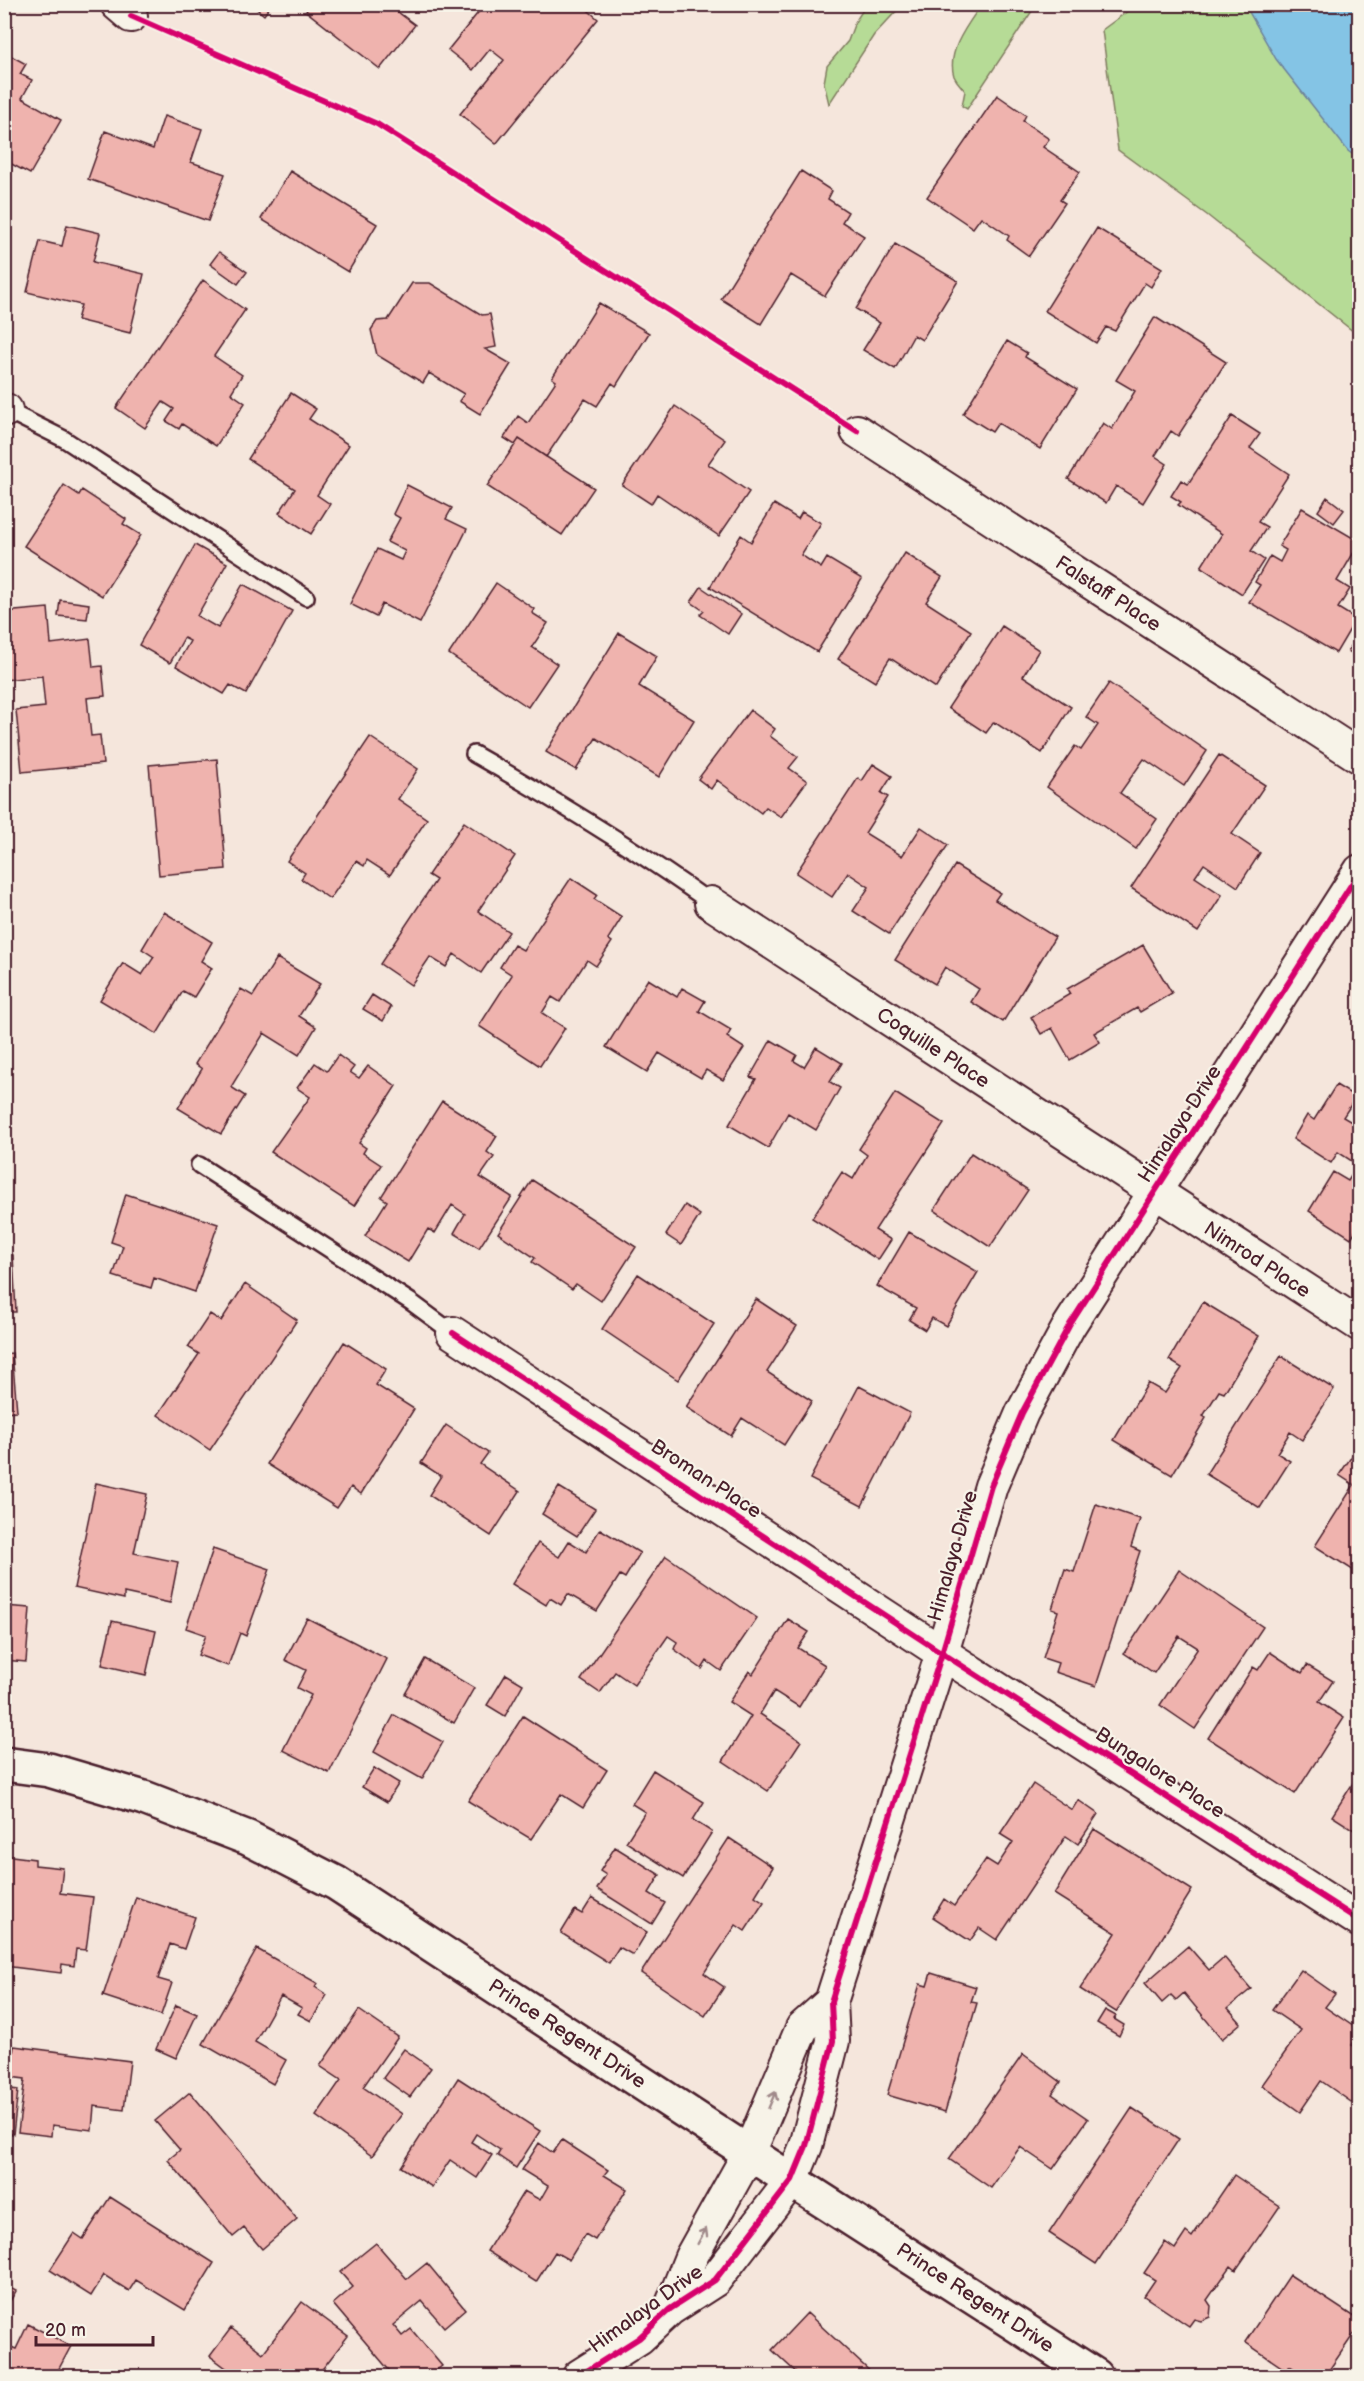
<svg xmlns="http://www.w3.org/2000/svg" width="1364" height="2381" font-family="'Balsamiq Sans',sans-serif">
	<rect width="100%" height="100%" fill="#f5e6dc"/>
	<filter id="ink" filterUnits="userSpaceOnUse"><feTurbulence type="fractalNoise" baseFrequency=".0167" numOctaves="2"/><feDisplacementMap in="SourceGraphic" scale="12" xChannelSelector="R" yChannelSelector="G"/><feConvolveMatrix kernelMatrix="1 2 1 2 8 2 1 2 1" color-interpolation-filters="sRGB"/></filter>
	<g filter="url(#ink)">
		<path fill="#b6db96" stroke="#807d60" stroke-width="1.5" d="M 866,5 L 902,5 L 874,35 L 829,104 L 824,83 L 827,66 L 848,41 L 855,22 Z
			M 981,5 L 1036,5 L 967,109 L 962,106 L 965,91 C 961,85 957,83 954,76 C 946,51 969,23 981,5 Z
			M 1136,5 L 1359,5 L 1359,336 L 1207,215 L 1118,150 L 1102,30 Z"/>
		<path fill="#84c4e5" stroke="#6d829b" stroke-width="1.5" d="M 1245,5 L 1359,5 L 1359,159 L 1348,151 L 1276,59 Z"/>
		<path fill="#efb3ae" stroke="#4a1f2b" stroke-width="1.5" d="M 251,4 L 272,4 L 264,15 Z
			M 311,4 L 397,4 L 394,9 L 415,25 L 380,69 L 306,11 Z
			M 485,4 L 571,4 L 577,9 L 581,4 L 598,19 L 496,144 L 460,114 L 504,60 L 490,49 L 473,70 L 448,50 Z
			M 4,52 L 26,64 L 20,74 L 32,80 L 22,98 L 61,120 L 30,174 L 4,160 Z
			M 997,95 L 1026,115 L 1023,121 L 1049,139 L 1043,147 L 1080,172 L 1060,200 L 1065,203 L 1029,256 L 1007,240 L 1009,236 L 981,217 L 973,228 L 927,197 Z
			M 164,116 L 202,129 L 191,162 L 225,174 L 208,221 L 88,179 L 105,131 L 153,149 Z
			M 290,171 L 377,224 L 348,272 L 261,219 Z
			M 801,171 L 832,191 L 828,199 L 848,212 L 842,222 L 864,236 L 825,296 L 791,275 L 761,324 L 721,299 Z
			M 67,225 L 100,233 L 93,262 L 144,274 L 130,333 L 77,320 L 81,305 L 27,292 L 40,241 L 62,246 Z
			M 1097,228 L 1162,268 L 1151,287 L 1145,283 L 1115,331 L 1106,327 L 1096,343 L 1045,311 Z
			M 4,231 L 10,266 L 4,267 Z
			M 895,244 L 958,281 L 922,340 L 914,335 L 895,369 L 863,350 L 880,323 L 856,309 Z
			M 219,252 L 247,272 L 238,284 L 210,264 Z
			M 203,280 L 245,310 L 214,356 L 242,375 L 231,393 L 245,403 L 216,446 L 182,424 L 179,429 L 166,421 L 174,409 L 163,402 L 145,428 L 116,408 Z
			M 412,283 L 430,283 L 482,315 L 490,314 L 496,347 L 485,349 L 511,364 L 480,414 L 459,401 L 464,394 L 429,373 L 423,383 L 377,355 L 371,330 L 377,321 L 388,320 Z
			M 599,303 L 649,333 L 616,386 L 612,383 L 597,406 L 585,399 L 546,457 L 519,439 L 515,445 L 504,438 L 518,416 L 528,423 L 556,381 L 552,378 Z
			M 1155,317 L 1226,362 L 1178,436 L 1171,431 L 1155,456 L 1167,464 L 1143,503 L 1116,486 L 1106,503 L 1068,479 L 1103,423 L 1112,429 L 1135,391 L 1116,380 Z
			M 1007,341 L 1027,353 L 1025,357 L 1077,389 L 1040,449 L 998,423 L 992,432 L 963,414 Z
			M 291,393 L 316,409 L 309,419 L 349,445 L 317,495 L 330,504 L 311,534 L 279,513 L 295,489 L 248,459 Z
			M 675,406 L 725,440 L 708,464 L 749,492 L 719,536 L 657,494 L 651,504 L 622,485 Z
			M 1232,416 L 1260,434 L 1250,448 L 1289,474 L 1258,522 L 1267,527 L 1251,551 L 1264,560 L 1242,594 L 1201,567 L 1222,534 L 1178,505 L 1181,502 L 1171,496 L 1181,480 L 1188,484 Z
			M 519,439 L 594,488 L 562,535 L 487,486 Z
			M 64,485 L 79,495 L 82,490 L 126,519 L 123,524 L 141,535 L 102,596 L 24,546 Z
			M 407,485 L 452,508 L 446,519 L 467,529 L 420,623 L 382,604 L 376,617 L 350,604 L 377,549 L 401,560 L 405,551 L 387,542 L 400,518 L 393,514 Z
			M 1327,497 L 1344,510 L 1334,523 L 1318,511 Z
			M 774,504 L 798,519 L 802,512 L 821,523 L 801,555 L 821,568 L 827,558 L 862,579 L 817,652 L 710,587 L 741,535 L 751,542 Z
			M 1302,508 L 1360,542 L 1337,581 L 1350,589 L 1338,608 L 1356,619 L 1336,653 L 1249,602 L 1260,585 L 1255,582 L 1270,556 L 1280,562 L 1286,550 L 1279,546 Z
			M 195,545 L 227,563 L 197,616 L 218,628 L 243,584 L 292,611 L 246,694 L 230,685 L 224,694 L 176,666 L 190,641 L 184,638 L 170,663 L 139,645 Z
			M 905,553 L 942,577 L 926,602 L 971,631 L 936,688 L 890,658 L 875,682 L 838,659 Z
			M 496,583 L 534,609 L 532,613 L 548,623 L 532,647 L 557,664 L 528,707 L 449,654 Z
			M 701,587 L 741,614 L 728,634 L 700,615 L 704,611 L 691,602 Z
			M 60,600 L 89,604 L 87,619 L 58,616 Z
			M 48,608 L 51,644 L 90,639 L 93,667 L 102,666 L 105,696 L 87,698 L 91,736 L 100,735 L 103,764 L 22,772 L 16,710 L 45,707 L 42,676 L 4,680 L 4,612 Z
			M 1002,626 L 1039,650 L 1023,676 L 1071,707 L 1042,753 L 994,722 L 986,733 L 948,708 Z
			M 1360,632 L 1360,658 L 1348,651 Z
			M 619,633 L 657,656 L 639,686 L 694,720 L 659,777 L 596,738 L 576,770 L 546,752 Z
			M 1109,683 L 1207,751 L 1184,786 L 1144,759 L 1120,793 L 1157,819 L 1136,849 L 1047,787 L 1075,746 L 1081,750 L 1098,725 L 1086,717 Z
			M 750,710 L 775,729 L 770,736 L 798,757 L 789,768 L 807,781 L 781,817 L 766,807 L 761,813 L 717,780 L 711,789 L 698,779 Z
			M 370,737 L 418,769 L 398,799 L 427,819 L 390,875 L 367,860 L 364,866 L 356,861 L 330,899 L 301,879 L 305,873 L 287,861 Z
			M 1219,755 L 1265,785 L 1232,834 L 1260,853 L 1238,887 L 1204,864 L 1195,877 L 1222,895 L 1198,932 L 1131,888 Z
			M 217,759 L 226,869 L 159,875 L 149,765 Z
			M 873,764 L 892,776 L 881,793 L 888,797 L 865,833 L 902,856 L 921,827 L 948,845 L 889,934 L 853,911 L 869,887 L 848,873 L 832,897 L 796,873 L 858,778 L 862,781 Z
			M 464,822 L 515,856 L 478,911 L 509,932 L 481,973 L 454,954 L 446,967 L 430,957 L 411,985 L 380,964 L 436,880 L 428,875 Z
			M 955,865 L 1000,893 L 995,900 L 1055,937 L 1003,1022 L 971,1002 L 979,989 L 945,967 L 935,984 L 895,960 Z
			M 571,878 L 597,895 L 594,899 L 622,917 L 608,939 L 612,942 L 596,966 L 587,960 L 560,1002 L 552,997 L 542,1013 L 565,1028 L 540,1066 L 479,1026 L 512,975 L 500,967 L 514,945 L 523,950 Z
			M 164,912 L 212,942 L 201,961 L 212,968 L 194,997 L 183,991 L 157,1034 L 100,1000 L 123,963 L 142,975 L 154,957 L 142,949 Z
			M 1143,945 L 1172,993 L 1140,1012 L 1137,1008 L 1094,1033 L 1100,1042 L 1070,1060 L 1052,1028 L 1041,1034 L 1031,1017 L 1070,994 L 1067,989 Z
			M 277,958 L 320,984 L 299,1016 L 316,1027 L 299,1055 L 264,1033 L 231,1087 L 245,1096 L 221,1134 L 178,1108 L 202,1069 L 195,1064 L 241,989 L 253,996 Z
			M 648,979 L 677,997 L 682,988 L 705,1001 L 699,1011 L 731,1030 L 727,1037 L 744,1048 L 723,1080 L 706,1070 L 701,1078 L 659,1053 L 647,1072 L 606,1047 Z
			M 372,995 L 391,1007 L 383,1021 L 363,1009 Z
			M 771,1040 L 797,1055 L 794,1061 L 804,1067 L 816,1047 L 842,1063 L 830,1082 L 840,1088 L 816,1130 L 788,1113 L 768,1148 L 729,1125 L 756,1079 L 750,1077 Z
			M 4,1047 L 10,1105 L 4,1105 Z
			M 338,1055 L 354,1067 L 350,1072 L 359,1078 L 368,1066 L 396,1086 L 359,1143 L 366,1148 L 363,1153 L 381,1165 L 354,1206 L 271,1152 L 310,1097 L 297,1088 L 315,1063 L 327,1071 Z
			M 1336,1085 L 1356,1097 L 1343,1117 L 1360,1127 L 1360,1224 L 1351,1238 L 1309,1211 L 1333,1172 L 1348,1181 L 1358,1165 L 1338,1152 L 1331,1163 L 1293,1139 L 1307,1115 L 1314,1120 Z
			M 895,1093 L 944,1124 L 875,1230 L 891,1240 L 878,1260 L 812,1218 L 842,1172 L 853,1179 L 867,1155 L 859,1149 Z
			M 442,1101 L 497,1136 L 487,1152 L 494,1157 L 480,1177 L 512,1197 L 479,1248 L 454,1233 L 465,1214 L 452,1205 L 435,1233 L 428,1229 L 408,1262 L 365,1236 L 387,1201 L 381,1197 Z
			M 971,1153 L 1028,1190 L 990,1247 L 934,1210 Z
			M 532,1180 L 636,1247 L 601,1301 L 576,1284 L 572,1289 L 532,1262 L 535,1258 L 498,1233 Z
			M 126,1194 L 218,1224 L 195,1292 L 154,1278 L 151,1288 L 113,1276 L 123,1246 L 111,1242 Z
			M 685,1205 L 700,1215 L 681,1245 L 666,1235 Z
			M 909,1232 L 978,1272 L 946,1326 L 932,1318 L 925,1330 L 909,1320 L 916,1308 L 877,1286 Z
			M 4,1255 L 13,1255 L 16,1312 L 4,1312 Z
			M 638,1274 L 714,1324 L 678,1380 L 602,1329 Z
			M 245,1284 L 297,1320 L 210,1450 L 158,1415 L 199,1354 L 188,1347 L 210,1314 L 221,1321 Z
			M 756,1299 L 797,1326 L 767,1372 L 812,1401 L 784,1445 L 742,1418 L 731,1436 L 686,1407 Z
			M 1203,1302 L 1259,1336 L 1224,1393 L 1219,1391 L 1203,1416 L 1206,1418 L 1172,1475 L 1114,1440 L 1148,1383 L 1165,1393 L 1182,1368 L 1169,1360 Z
			M 344,1342 L 386,1369 L 376,1385 L 414,1409 L 361,1494 L 351,1487 L 337,1508 L 267,1464 Z
			M 12,1353 L 17,1411 L 4,1412 L 4,1354 Z
			M 1281,1356 L 1334,1389 L 1302,1440 L 1290,1432 L 1277,1453 L 1290,1461 L 1260,1508 L 1206,1474 Z
			M 859,1386 L 910,1413 L 862,1506 L 810,1479 Z
			M 446,1425 L 488,1453 L 480,1464 L 520,1491 L 491,1536 L 429,1495 L 441,1476 L 421,1463 Z
			M 1360,1444 L 1360,1574 L 1359,1574 L 1315,1546 L 1354,1485 L 1339,1475 Z
			M 96,1483 L 147,1494 L 134,1553 L 178,1562 L 170,1603 L 124,1593 L 124,1599 L 74,1588 Z
			M 559,1487 L 595,1509 L 577,1536 L 542,1514 Z
			M 1096,1504 L 1140,1519 L 1131,1547 L 1140,1551 L 1096,1686 L 1055,1672 L 1058,1663 L 1043,1658 L 1058,1611 L 1052,1609 L 1065,1569 L 1074,1572 Z
			M 600,1529 L 640,1553 L 625,1578 L 620,1575 L 597,1611 L 568,1594 L 561,1605 L 550,1598 L 546,1605 L 512,1584 L 538,1543 L 559,1557 L 569,1541 L 586,1552 Z
			M 213,1549 L 270,1569 L 246,1636 L 240,1633 L 228,1666 L 198,1655 L 206,1635 L 186,1628 Z
			M 666,1556 L 757,1618 L 721,1671 L 707,1661 L 702,1669 L 674,1649 L 677,1642 L 668,1636 L 634,1685 L 615,1672 L 600,1693 L 581,1680 Z
			M 1179,1570 L 1263,1627 L 1195,1729 L 1160,1705 L 1198,1648 L 1179,1636 L 1154,1673 L 1124,1653 Z
			M 4,1606 L 30,1608 L 26,1662 L 4,1660 Z
			M 307,1618 L 387,1659 L 329,1773 L 283,1750 L 311,1695 L 297,1688 L 306,1670 L 285,1660 Z
			M 788,1619 L 809,1632 L 798,1648 L 825,1665 L 799,1707 L 774,1691 L 760,1714 L 801,1741 L 768,1791 L 723,1761 L 751,1716 L 729,1702 L 749,1671 L 753,1674 Z
			M 112,1621 L 156,1631 L 146,1675 L 102,1665 Z
			M 1270,1652 L 1302,1673 L 1307,1665 L 1333,1681 L 1319,1702 L 1344,1718 L 1295,1794 L 1208,1738 L 1253,1667 L 1258,1670 Z
			M 425,1659 L 474,1688 L 454,1723 L 405,1694 Z
			M 506,1674 L 523,1684 L 505,1716 L 487,1705 Z
			M 394,1715 L 443,1742 L 422,1779 L 374,1752 Z
			M 523,1716 L 607,1770 L 583,1808 L 561,1794 L 531,1839 L 468,1801 Z
			M 374,1768 L 399,1783 L 387,1802 L 362,1787 Z
			M 653,1770 L 704,1802 L 693,1820 L 712,1832 L 683,1878 L 626,1842 L 645,1812 L 632,1804 Z
			M 1360,1772 L 1360,1834 L 1332,1816 Z
			M 1033,1784 L 1072,1810 L 1078,1800 L 1098,1814 L 1078,1844 L 1066,1836 L 997,1940 L 979,1928 L 970,1941 L 933,1917 L 944,1899 L 954,1906 L 986,1859 L 997,1866 L 1013,1842 L 1000,1834 Z
			M 1094,1829 L 1192,1890 L 1116,2012 L 1080,1989 L 1116,1933 L 1054,1894 Z
			M 729,1838 L 773,1867 L 755,1896 L 764,1902 L 745,1931 L 736,1925 L 704,1973 L 724,1987 L 705,2016 L 641,1973 Z
			M 615,1847 L 660,1875 L 649,1893 L 665,1903 L 652,1924 L 597,1889 L 606,1875 L 600,1871 Z
			M 4,1855 L 35,1859 L 35,1865 L 63,1868 L 60,1893 L 93,1897 L 86,1950 L 76,1949 L 74,1966 L 62,1964 L 61,1973 L 4,1966 Z
			M 136,1897 L 195,1917 L 184,1949 L 170,1944 L 158,1979 L 172,1983 L 161,2015 L 103,1996 Z
			M 592,1898 L 647,1932 L 633,1955 L 619,1947 L 609,1963 L 561,1933 L 575,1910 L 582,1914 Z
			M 1188,1946 L 1209,1970 L 1224,1957 L 1251,1989 L 1228,2008 L 1241,2023 L 1222,2039 L 1184,1993 L 1176,2000 L 1171,1995 L 1162,2003 L 1145,1983 Z
			M 257,1949 L 317,1983 L 315,1987 L 327,1995 L 311,2021 L 298,2014 L 302,2008 L 281,1996 L 255,2042 L 286,2060 L 273,2084 L 203,2044 Z
			M 1301,1970 L 1335,1994 L 1325,2007 L 1360,2031 L 1352,2045 L 1360,2050 L 1360,2096 L 1354,2104 L 1321,2081 L 1300,2112 L 1262,2085 L 1301,2030 L 1272,2010 Z
			M 931,1973 L 976,1987 L 971,2002 L 977,2003 L 945,2112 L 887,2095 L 920,1984 L 927,1986 Z
			M 176,2005 L 197,2014 L 176,2058 L 156,2049 Z
			M 359,2010 L 398,2037 L 363,2087 L 402,2114 L 372,2156 L 316,2116 L 341,2080 L 320,2066 Z
			M 1105,2010 L 1116,2016 L 1114,2019 L 1124,2025 L 1119,2036 L 1097,2023 Z
			M 14,2046 L 130,2061 L 124,2110 L 94,2106 L 92,2130 L 52,2125 L 51,2136 L 18,2132 L 25,2079 L 10,2077 Z
			M 404,2049 L 431,2068 L 410,2097 L 383,2078 Z
			M 1023,2054 L 1061,2082 L 1052,2094 L 1088,2119 L 1053,2169 L 1020,2147 L 991,2188 L 949,2159 Z
			M 458,2078 L 540,2131 L 516,2168 L 497,2155 L 500,2150 L 476,2134 L 471,2142 L 492,2155 L 477,2178 L 450,2160 L 432,2187 L 401,2167 Z
			M 4,2088 L 18,2090 L 13,2134 L 4,2134 Z
			M 190,2092 L 297,2219 L 262,2249 L 244,2228 L 233,2237 L 168,2160 L 180,2150 L 155,2121 Z
			M 1132,2108 L 1179,2139 L 1096,2264 L 1049,2233 Z
			M 562,2140 L 608,2170 L 604,2175 L 627,2189 L 595,2240 L 585,2234 L 569,2260 L 555,2252 L 536,2282 L 487,2251 L 524,2191 L 540,2200 L 548,2186 L 522,2170 L 539,2143 L 553,2153 Z
			M 1234,2175 L 1280,2206 L 1236,2270 L 1231,2266 L 1207,2300 L 1211,2306 L 1210,2317 L 1201,2321 L 1194,2319 L 1189,2326 L 1144,2296 L 1155,2280 L 1144,2273 L 1165,2242 L 1175,2249 L 1186,2232 L 1192,2237 Z
			M 110,2197 L 214,2263 L 185,2310 L 136,2280 L 129,2291 L 104,2275 L 91,2296 L 50,2270 L 74,2233 L 83,2239 Z
			M 376,2243 L 407,2279 L 427,2263 L 465,2309 L 444,2327 L 422,2301 L 393,2325 L 402,2336 L 411,2329 L 442,2366 L 429,2376 L 394,2376 L 333,2304 L 353,2287 L 340,2272 Z
			M 1290,2275 L 1360,2321 L 1360,2325 L 1325,2376 L 1305,2376 L 1290,2366 L 1286,2370 L 1245,2342 Z
			M 4,2285 L 16,2291 L 4,2311 Z
			M 302,2302 L 348,2336 L 317,2376 L 237,2376 L 210,2356 L 231,2328 L 263,2353 Z
			M 807,2313 L 875,2376 L 800,2376 L 772,2350 Z
			M 28,2324 L 71,2346 L 55,2376 L 4,2376 L 4,2344 L 16,2349 Z"/>
		<g fill="none" stroke-linecap="round" stroke-linejoin="round">
			<g stroke="#4a1f2b" stroke-width="20">
				<path id="lane" d="M 6,410 L 64,439 L 306,597
					M 474,754 C 555,800 635,848 711,903
					M 199,1165 L 411,1302 L 453,1333"/>
			</g>
			<g stroke="#4a1f2b" stroke-width="36">
				<path id="street" d="M 117,4 L 131,16
					M 4,411 L 6,410
					M 857,431 L 1360,757
					M 711,903 L 1360,1325
					M 453,1333 L 942,1653 L 1360,1921
					M 670,2309 L 691,2257 L 749,2153 L 802,2028 L 831,2002
					M 579,2376 L 639,2338 L 670,2309 L 715,2280 L 792,2180 L 806,2146 L 833,2041 L 831,2002 L 942,1653 L 991,1486 L 1022,1413 L 1069,1326 L 1360,871"/>
			</g>
			<g stroke="#4a1f2b" stroke-width="38">
				<path id="secondary" d="M 4,1764 L 49,1770 L 144,1798 L 248,1838 L 336,1883 L 749,2153 L 1096,2376"/>
			</g>
			<use href="#lane" stroke="#f7f3e8" stroke-width="15"/>
			<use href="#street" stroke="#f7f3e8" stroke-width="32"/>
			<use href="#secondary" stroke="#f7f3e8" stroke-width="33"/>
			<g stroke="#f7f3e8" stroke-width="10">
				<path id="cycleway" d="M 131,16 L 377,124 L 857,431
					M 453,1333 L 942,1653 L 1360,1921
					M 579,2376 L 639,2338 L 670,2309 L 715,2280 L 792,2180 L 806,2146 L 833,2041 L 831,2002 L 942,1653 L 991,1486 L 1022,1413 L 1069,1326 L 1360,871"/>
			</g>
			<use href="#cycleway" stroke="#d6006c" stroke-width="6"/>
		</g>
		<defs><path id="oneway-shaft" d="M-6 0H5M1.5-3L5.5 0L1.5 3" fill="none" stroke-width="1.6" stroke-linecap="round" stroke-linejoin="round" transform="scale(1.5)"/></defs>
		<g stroke="#a0898a">
			<use href="#oneway-shaft" transform="translate(772 2100) rotate(-67)"/>
			<use href="#oneway-shaft" transform="translate(702 2236) rotate(-61)"/>
		</g>
	</g>
	<g text-anchor="middle" dominant-baseline="central" stroke-width="4.5" stroke-linejoin="round" paint-order="stroke">
		<g font-size="20" fill="#4a1f2b" stroke="#f7f3e8">
			<text transform="translate(1108 594) rotate(33)">Falstaff Place</text>
			<text transform="translate(933 1048) rotate(33)">Coquille Place</text>
			<text transform="translate(1180 1124) rotate(-57)">Himalaya Drive</text>
			<text transform="translate(1257 1260) rotate(33)">Nimrod Place</text>
			<text transform="translate(706 1479) rotate(33)">Broman Place</text>
			<text transform="translate(953 1556) rotate(-74)">Himalaya Drive</text>
			<text transform="translate(1160 1773) rotate(33)">Bungalore Place</text>
			<text transform="translate(567 2034) rotate(33)">Prince Regent Drive</text>
			<text transform="translate(975 2298) rotate(33)">Prince Regent Drive</text>
			<text transform="translate(646 2309) rotate(-36)">Himalaya Drive</text>
		</g>
	</g>
	<rect width="1364" height="2381" fill="none" stroke="#f7f3e8" stroke-width="24"/>
	<rect x="12" y="12" width="1340" height="2357" fill="none" stroke="#4a1f2b" stroke-width="2" filter="url(#ink)"/>
	<path d="M36 2336v9h117v-9" fill="none" stroke="#4a1f2b" stroke-width="3"/>
	<text x="45" y="2336" font-size="18" fill="#4a1f2b" stroke="#f7f3e8" stroke-width="4.5" paint-order="stroke">20 m</text>
</svg>
